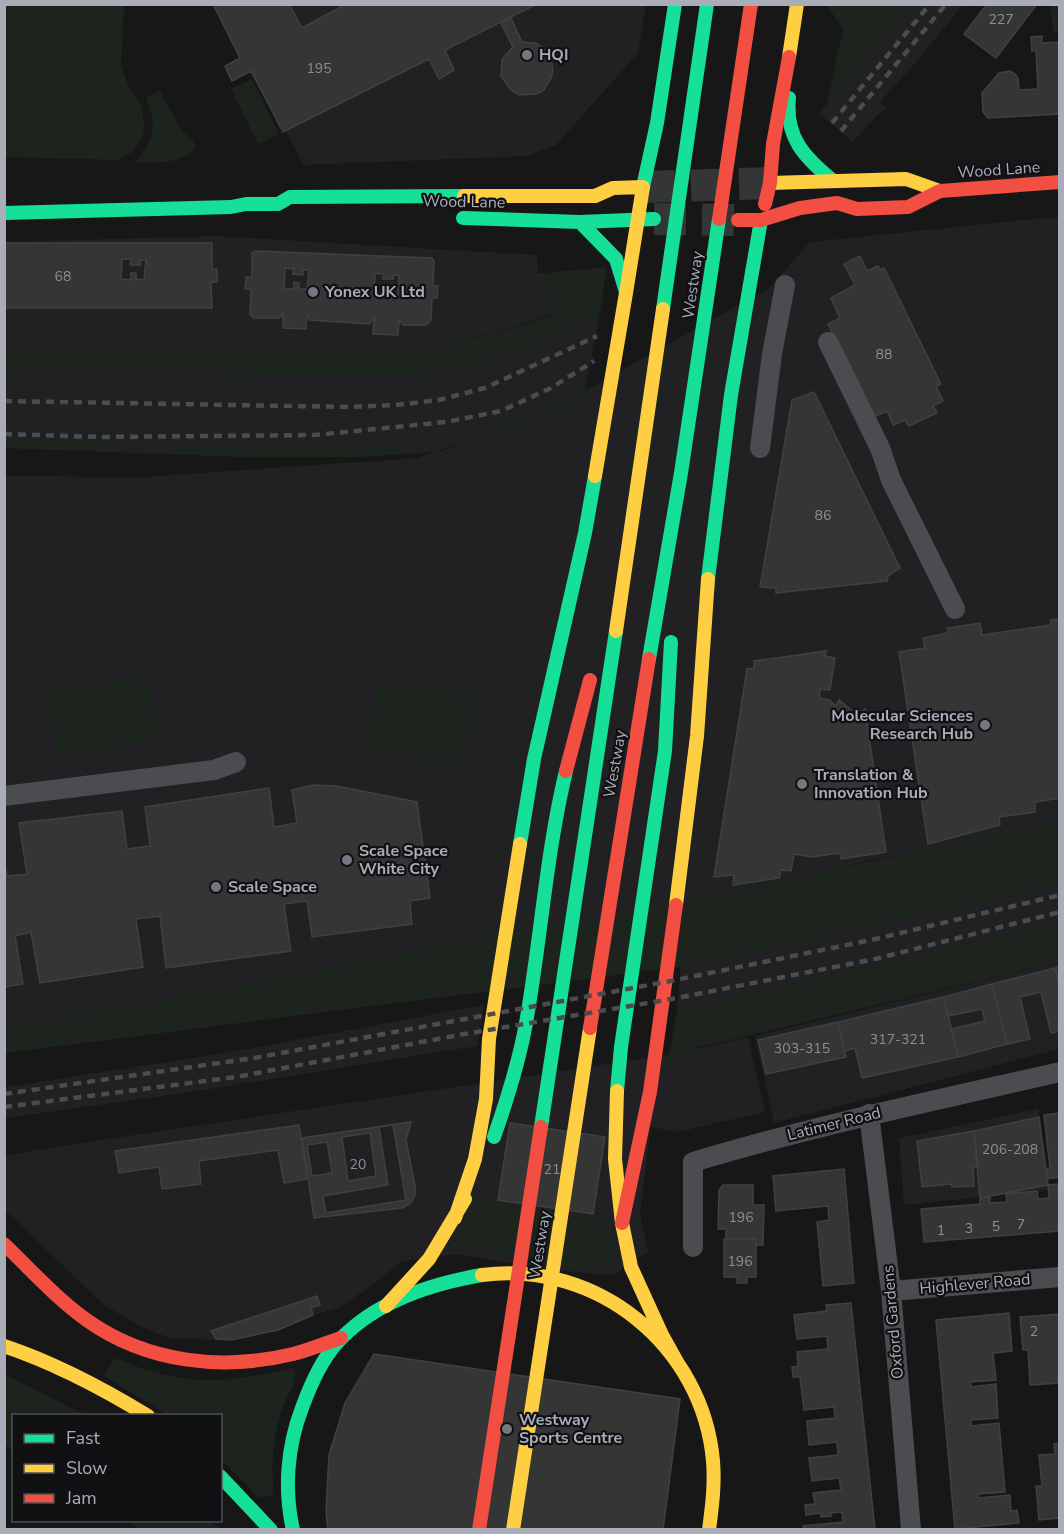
<svg xmlns="http://www.w3.org/2000/svg" width="1064" height="1534" font-family="'Nunito Sans',sans-serif">
	<rect width="100%" height="100%" fill="#171717"/>
	<path fill="#212123" d="M 213,5 L 646,5 L 638,53 L 556,145 L 528,156 L 303,165 L 291,140 L 285,131 L 283,132 L 251,72 L 232,81 L 225,66 L 240,58 Z
		M 913,5 L 963,5 L 916,62 L 880,102 L 886,107 L 852,142 L 819,113 Z
		M 1059,218 L 1059,820 L 950,846 L 871,860 L 788,879 L 5,1030 L 5,476 L 143,477 L 418,458 L 435,452 L 362,457 L 247,457 L 5,448 L 5,372 L 413,376 L 479,364 L 599,318 L 586,385 L 512,421 L 441,445 L 438,452 L 531,421 L 769,288 L 810,242 L 1033,219 Z
		M 216,236 L 537,255 L 538,273 L 545,273 L 556,314 L 442,347 L 383,354 L 5,353 L 4,242 Z
		M 1059,884 L 1059,922 L 677,1010 L 681,967 L 1002,899 Z
		M 1059,962 L 1059,1049 L 774,1123 L 755,1036 Z
		M 484,1005 L 477,1046 L 185,1093 L 5,1118 L 5,1087 L 225,1053 Z
		M 748,1037 L 765,1112 L 678,1132 L 651,1127 L 640,1213 L 648,1252 L 612,1276 L 525,1266 L 457,1254 L 402,1261 L 370,1287 L 339,1308 L 313,1315 L 278,1330 L 231,1340 L 176,1339 L 158,1334 L 140,1326 L 104,1305 L 5,1210 L 4,1157 L 35,1150 L 674,1054 Z
		M 1038,1109 L 1048,1190 L 904,1205 L 899,1138 Z"/>
	<path fill="#1d241e" d="M 5,4 L 124,5 L 121,66 L 128,85 L 142,107 L 144,122 L 143,136 L 134,151 L 118,160 L 5,157 Z
		M 827,5 L 913,5 L 827,104 L 843,29 Z
		M 1050,5 L 1059,5 L 1059,31 L 1053,32 Z
		M 252,79 L 279,134 L 258,144 L 231,89 Z
		M 160,91 L 181,130 L 193,141 L 195,148 C 180,165 157,162 136,162 C 155,140 157,124 146,97 Z
		M 607,267 L 599,318 L 479,364 L 413,376 L 5,372 L 5,353 L 383,354 L 442,347 L 556,315 L 545,273 Z
		M 586,385 L 583,400 L 512,429 L 437,451 L 362,457 L 247,457 L 5,448 L 5,440 L 252,445 L 441,445 L 512,421 Z
		M 149,675 L 158,741 L 57,756 L 48,689 Z
		M 378,681 L 478,697 L 466,765 L 367,749 Z
		M 1059,820 L 1059,884 L 1002,899 L 686,966 L 5,1053 L 4,1030 L 788,879 C 878,858 970,843 1059,820 Z
		M 1059,922 L 1059,962 L 696,1048 L 682,1055 L 667,1067 L 677,1010 Z
		M 478,1196 L 596,1220 L 604,1223 L 613,1231 C 617,1257 617,1272 585,1271 L 457,1247 L 436,1237 Z
		M 115,1358 C 181,1386 223,1385 292,1368 L 295,1372 C 296,1385 287,1395 283,1407 C 272,1436 271,1464 274,1495 L 259,1498 L 221,1459 L 220,1416 L 168,1415 L 104,1376 Z
		M 6,1375 L 85,1415 L 14,1416 L 13,1450 L 5,1445 L 4,1379 Z
		M 130,1521 L 211,1521 L 220,1529 L 138,1529 Z"/>
	<path fill="#353536" stroke="#3f4043" stroke-width="1.5" fill-rule="evenodd" d="M 213,4 L 289,4 L 302,28 L 346,4 L 537,4 L 445,50 L 454,70 L 439,79 L 429,59 L 283,132 L 251,71 L 232,81 L 225,66 L 240,58 Z
		M 987,4 L 1037,4 L 996,58 L 964,34 Z
		M 511,18 L 522,42 L 536,43 L 542,47 L 551,57 L 553,71 L 551,78 L 544,90 L 536,94 L 519,95 L 511,90 L 501,76 L 502,59 L 513,47 L 501,23 Z
		M 1042,36 L 1042,43 L 1060,42 L 1060,114 L 988,118 L 983,112 L 982,93 L 999,73 L 1010,71 L 1015,74 L 1018,78 L 1019,90 L 1038,89 L 1036,51 L 1032,51 L 1031,37 Z
		M 4,243 L 212,243 L 212,269 L 217,269 L 217,282 L 211,282 L 212,308 L 4,308 ZM 122,259 L 131,259 L 130,265 L 140,265 L 140,260 L 146,260 L 144,280 L 136,279 L 136,273 L 131,273 L 131,280 L 121,279 Z
		M 256,251 L 432,258 L 434,261 L 433,286 L 438,286 L 437,298 L 432,298 L 431,320 L 426,325 L 403,325 L 399,320 L 398,335 L 373,334 L 374,318 L 369,324 L 310,320 L 307,315 L 306,329 L 283,328 L 283,313 L 279,318 L 254,318 L 250,314 L 251,289 L 245,289 L 246,277 L 252,277 L 252,253 ZM 285,268 L 294,269 L 293,274 L 303,275 L 303,270 L 309,270 L 307,289 L 299,289 L 299,283 L 294,282 L 294,289 L 284,289 ZM 375,273 L 384,274 L 383,279 L 393,279 L 393,275 L 399,275 L 398,294 L 389,294 L 389,287 L 384,287 L 384,294 L 374,294 Z
		M 860,256 L 867,271 L 878,266 L 880,270 L 884,268 L 941,384 L 936,386 L 943,401 L 933,406 L 937,413 L 909,426 L 905,420 L 893,425 L 887,411 L 874,417 L 828,324 L 840,318 L 831,298 L 855,285 L 844,264 Z
		M 814,392 L 900,568 L 888,576 L 887,581 L 776,593 L 776,588 L 760,587 L 792,400 Z
		M 1060,619 L 1060,798 L 1035,802 L 1035,812 L 999,817 L 1000,825 L 928,844 L 899,652 L 925,648 L 923,638 L 948,633 L 947,628 L 980,623 L 982,635 L 1051,625 L 1051,620 Z
		M 826,651 L 825,656 L 835,658 L 830,690 L 820,689 L 819,698 L 829,700 L 836,706 L 839,700 L 858,716 L 865,709 L 886,852 L 841,859 L 840,853 L 812,857 L 794,854 L 791,871 L 781,870 L 779,878 L 733,885 L 734,875 L 714,877 L 747,669 L 754,668 L 754,661 Z
		M 313,785 L 336,786 L 417,802 L 430,898 L 410,901 L 412,924 L 312,937 L 307,901 L 284,904 L 291,951 L 166,968 L 160,916 L 136,919 L 143,967 L 40,983 L 31,932 L 15,936 L 23,984 L 4,987 L 4,862 L 7,876 L 27,874 L 19,823 L 122,811 L 127,849 L 150,846 L 145,807 L 269,788 L 274,827 L 297,823 L 292,790 Z
		M 1060,966 L 1060,989 L 1055,968 Z
		M 1055,968 L 1060,989 L 1060,1031 L 1051,1033 L 1041,992 L 1020,997 L 1030,1039 L 1007,1044 L 992,984 Z
		M 992,984 L 1007,1044 L 958,1057 L 951,1029 L 985,1021 L 982,1009 L 948,1016 L 944,997 Z
		M 944,997 L 958,1057 L 862,1078 L 855,1048 L 845,1051 L 838,1022 Z
		M 838,1022 L 846,1057 L 766,1074 L 758,1040 Z
		M 1060,1113 L 1060,1177 L 1047,1179 L 1046,1169 L 1050,1168 L 1044,1115 Z
		M 1039,1117 L 1048,1185 L 980,1198 L 974,1131 Z
		M 411,1122 L 406,1140 L 415,1186 L 415,1195 L 411,1203 L 402,1208 L 314,1218 L 302,1138 Z
		M 510,1123 L 605,1137 L 593,1214 L 498,1200 Z
		M 299,1125 L 308,1179 L 284,1183 L 278,1150 L 199,1161 L 201,1184 L 162,1189 L 159,1167 L 119,1173 L 115,1151 Z
		M 393,1125 L 406,1200 L 326,1213 L 323,1196 L 388,1185 L 379,1127 Z
		M 974,1131 L 978,1167 L 973,1167 L 974,1186 L 952,1187 L 951,1184 L 922,1187 L 917,1141 Z
		M 370,1133 L 376,1176 L 348,1181 L 342,1137 Z
		M 327,1142 L 332,1173 L 312,1176 L 307,1145 Z
		M 844,1169 L 854,1283 L 823,1286 L 817,1222 L 829,1220 L 828,1206 L 776,1211 L 773,1176 Z
		M 1058,1184 L 1060,1231 L 924,1242 L 921,1209 L 980,1204 L 980,1198 L 990,1197 L 990,1203 L 1007,1202 L 1006,1194 L 1037,1191 L 1038,1199 L 1049,1198 L 1048,1185 Z
		M 723,1185 L 753,1185 L 753,1205 L 764,1205 L 763,1245 L 756,1245 L 756,1239 L 726,1239 L 726,1229 L 718,1229 L 719,1190 Z
		M 724,1239 L 756,1239 L 756,1277 L 747,1277 L 747,1283 L 737,1283 L 737,1277 L 724,1277 Z
		M 317,1296 L 320,1305 L 311,1308 L 313,1315 L 278,1330 L 231,1340 L 216,1339 L 211,1331 Z
		M 851,1303 L 875,1530 L 804,1530 L 803,1526 L 843,1522 L 842,1512 L 830,1513 L 831,1516 L 821,1517 L 821,1513 L 806,1515 L 805,1505 L 815,1504 L 813,1493 L 841,1490 L 839,1478 L 812,1481 L 809,1458 L 838,1455 L 837,1442 L 809,1445 L 807,1421 L 835,1418 L 834,1407 L 804,1410 L 800,1377 L 793,1377 L 792,1367 L 798,1366 L 797,1352 L 828,1349 L 827,1336 L 797,1339 L 794,1315 L 827,1311 L 826,1305 Z
		M 1009,1313 L 1012,1351 L 993,1353 L 996,1380 L 970,1382 L 971,1387 L 996,1384 L 998,1418 L 971,1420 L 971,1426 L 999,1423 L 1005,1492 L 978,1494 L 978,1498 L 1010,1495 L 1011,1511 L 1017,1510 L 1019,1523 L 955,1529 L 936,1320 Z
		M 1060,1314 L 1060,1383 L 1030,1385 L 1028,1350 L 1023,1350 L 1020,1317 Z
		M 374,1354 L 680,1399 L 663,1530 L 328,1530 L 326,1511 L 329,1455 L 345,1403 Z
		M 1060,1443 L 1060,1518 L 1039,1520 L 1036,1486 L 1042,1486 L 1039,1455 L 1055,1454 L 1054,1444 Z"/>
	<g fill="none" stroke-linecap="round" stroke-linejoin="round">
		<path stroke="#343537" stroke-width="32" stroke-dasharray="32 16" stroke-linecap="butt" d="M 643,187 L 770,183
			M 654,219 L 738,220"/>
		<path stroke="#4b4c50" stroke-width="20" d="M 828,342 L 880,448 L 891,480 L 955,609
			M 760,448 L 772,354 L 785,285
			M 4,796 L 214,770 L 236,762
			M 869,1114 L 891,1291 L 911,1530
			M 693,1247 L 693,1162 C 813,1126 937,1100 1060,1072
			M 891,1291 L 1060,1277"/>
		<path stroke="#16e098" stroke-width="14" d="M 789,98 C 785,137 804,157 832,180
			M 643,187 L 657,123 L 675,4
			M 4,213 L 231,207 L 246,204 L 278,204 L 290,197 L 464,196
			M 463,218 L 580,222 L 654,219
			M 580,222 L 616,259 L 626,292
			M 663,309 L 707,4
			M 708,579 L 731,395 L 761,220
			M 649,659 L 681,473 L 719,219
			M 520,844 L 534,759 L 585,533 L 595,476
			M 617,1091 L 621,1047 L 665,751 L 671,642
			M 541,1127 L 616,631
			M 494,1137 C 507,1100 519,1062 526,1023 C 541,939 546,854 566,771
			M 220,1476 L 271,1530
			M 293,1530 C 284,1490 287,1447 302,1408 C 310,1386 320,1362 336,1344 C 373,1302 429,1284 482,1275"/>
		<path stroke="#ffcf43" stroke-width="14" d="M 789,57 L 797,4
			M 770,183 L 906,179 L 940,191
			M 464,196 L 595,196 L 613,188 L 643,187 L 626,293
			M 595,476 L 626,293
			M 616,631 L 663,309
			M 676,905 L 697,736 L 708,579
			M 617,1091 L 615,1159 L 622,1223 L 631,1267 L 662,1335 L 677,1362
			M 455,1218 L 475,1159 L 486,1099 L 489,1039 L 520,844
			M 482,1275 C 597,1260 703,1346 713,1461 C 715,1485 712,1507 709,1530
			M 386,1306 L 429,1259 L 465,1199
			M 4,1346 C 55,1363 102,1388 148,1416
			M 513,1530 L 590,1028"/>
		<path stroke="#f24e42" stroke-width="14" d="M 765,204 L 770,183 L 773,144 L 789,57
			M 719,219 L 751,4
			M 738,220 L 761,220 L 800,208 L 837,203 L 857,209 L 908,207 L 940,191 L 1060,182
			M 566,771 L 590,680
			M 590,1028 L 649,659
			M 622,1223 L 650,1092 L 676,905
			M 4,1244 C 31,1270 57,1299 88,1321 C 148,1363 223,1371 293,1354 C 310,1350 325,1343 341,1338
			M 479,1530 L 541,1127"/>
		<path stroke="#4b4c4f" stroke-width="4.5" stroke-dasharray="8 6" stroke-linecap="butt" d="M 832,123 L 930,4
			M 841,131 L 946,4
			M 4,401 L 348,407 L 396,405 L 439,400 L 485,388 L 597,336
			M 4,434 L 101,437 L 315,435 L 446,422 L 501,411 L 551,388 L 594,361
			M 4,1094 L 254,1058 L 676,980 L 871,940 L 1060,895
			M 4,1107 L 236,1077 L 459,1035 L 677,998 L 875,959 L 1060,912"/>
	</g>
	<g fill="#757880" stroke="#111113" stroke-width="2">
		<circle cx="527" cy="55" r="6"/>
		<circle cx="313" cy="292" r="6"/>
		<circle cx="985" cy="725" r="6"/>
		<circle cx="802" cy="784" r="6"/>
		<circle cx="347" cy="860" r="6"/>
		<circle cx="216" cy="887" r="6"/>
		<circle cx="507" cy="1429" r="6"/>
	</g>
	<g text-anchor="middle" dominant-baseline="central" stroke-width="4.5" stroke-linejoin="round" paint-order="stroke">
		<g font-size="14" fill="#8b8f98">
			<text x="1001" y="19">227</text>
			<text x="319" y="68">195</text>
			<text x="63" y="276">68</text>
			<text x="884" y="354">88</text>
			<text x="823" y="515">86</text>
			<text x="898" y="1039">317-321</text>
			<text x="802" y="1048">303-315</text>
			<text x="1010" y="1149">206-208</text>
			<text x="358" y="1164">20</text>
			<text x="552" y="1169">21</text>
			<text x="741" y="1217">196</text>
			<text x="1021" y="1224">7</text>
			<text x="996" y="1226">5</text>
			<text x="969" y="1228">3</text>
			<text x="941" y="1230">1</text>
			<text x="740" y="1261">196</text>
			<text x="1034" y="1331">2</text>
		</g>
		<g font-size="16" font-weight="bold" fill="#a8adb8" stroke="#111113" text-anchor="start">
			<text x="539" y="55">HQI</text>
			<text x="325" y="292">Yonex UK Ltd</text>
			<text x="973" y="716" text-anchor="end">Molecular Sciences<tspan x="973" dy="18">Research Hub</tspan></text>
			<text x="814" y="775">Translation &amp;<tspan x="814" dy="18">Innovation Hub</tspan></text>
			<text x="359" y="851">Scale Space<tspan x="359" dy="18">White City</tspan></text>
			<text x="228" y="887">Scale Space</text>
			<text x="519" y="1420">Westway<tspan x="519" dy="18">Sports Centre</tspan></text>
		</g>
		<g font-size="16" fill="#a8adb8" stroke="#111113">
			<text transform="translate(999 170) rotate(-4)">Wood Lane</text>
			<text transform="translate(464 202) rotate(1)">Wood Lane</text>
			<text transform="translate(693 285) rotate(-82)">Westway</text>
			<text transform="translate(615 764) rotate(-80)">Westway</text>
			<text transform="translate(834 1124) rotate(-14)">Latimer Road</text>
			<text transform="translate(540 1245) rotate(-81)">Westway</text>
			<text transform="translate(975 1284) rotate(-5)">Highlever Road</text>
			<text transform="translate(893 1322) rotate(-95)">Oxford Gardens</text>
		</g>
	</g>
	<rect width="1064" height="1534" fill="none" stroke="#a8adb8" stroke-width="12"/>
	<rect x="12" y="1414" width="210" height="108" fill="#111113" stroke="#4d4f55" stroke-width="1.5"/>
	<rect x="24" y="1434" width="30" height="9" fill="#16e098" stroke="#4d4f55" stroke-width="1.5"/>
	<text x="66" y="1444" font-size="18" fill="#a8adb8">Fast</text>
	<rect x="24" y="1464" width="30" height="9" fill="#ffcf43" stroke="#4d4f55" stroke-width="1.5"/>
	<text x="66" y="1474" font-size="18" fill="#a8adb8">Slow</text>
	<rect x="24" y="1494" width="30" height="9" fill="#f24e42" stroke="#4d4f55" stroke-width="1.5"/>
	<text x="66" y="1504" font-size="18" fill="#a8adb8">Jam</text>
</svg>
